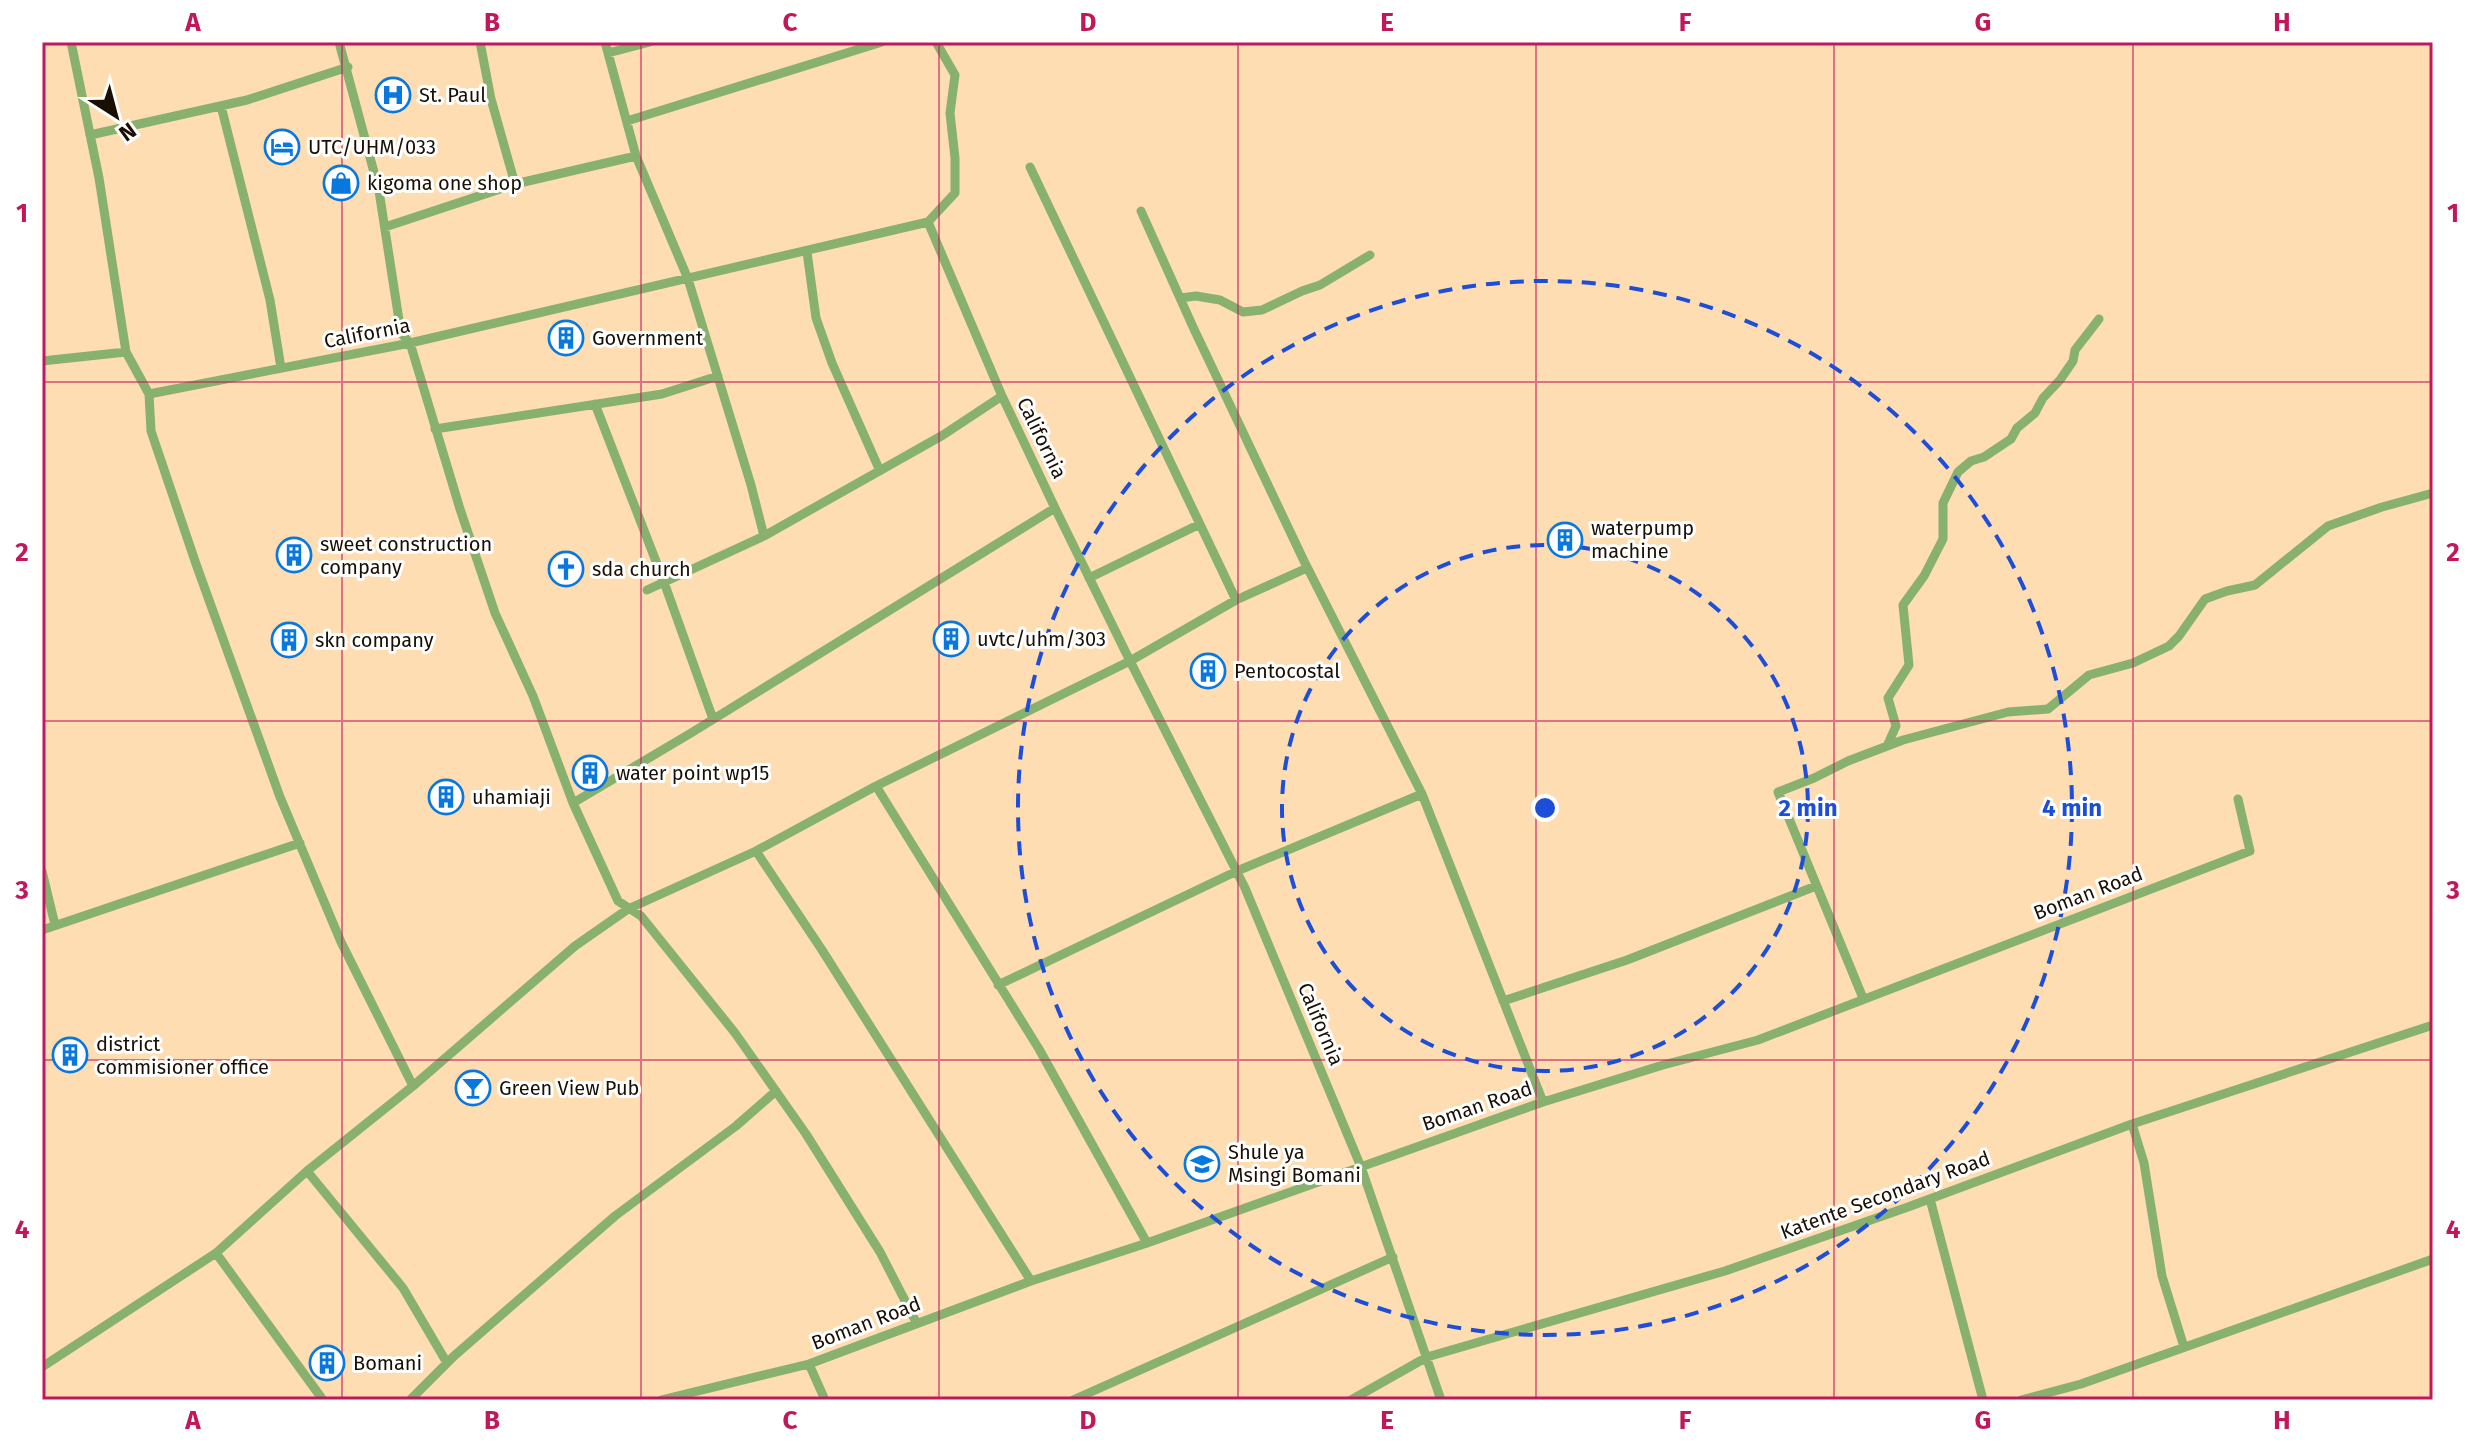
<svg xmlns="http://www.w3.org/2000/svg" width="2475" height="1442" font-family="'Fira Sans',sans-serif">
	<rect width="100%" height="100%" fill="#feddb3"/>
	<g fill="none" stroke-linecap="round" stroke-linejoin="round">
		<path stroke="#88b06f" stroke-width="9" d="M 71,42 L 99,178 L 126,352 L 149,394 L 151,431 L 196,564 L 280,797 L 341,942 L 413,1086
			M 339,42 L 379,191 L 401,333 L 410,343 L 460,509 L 495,613 L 533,696 L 573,803 L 618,901 L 641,916 L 735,1033 L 806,1134 L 880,1252 L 916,1322
			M 480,42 L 491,99 L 515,184
			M 605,42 L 636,156 L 688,279 L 751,485 L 764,536
			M 608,53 L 650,42
			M 221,106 L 270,300 L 281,368
			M 627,121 L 882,42
			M 90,135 L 247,100 L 348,67
			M 1030,167 L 1236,600
			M 1141,211 L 1193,327 L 1304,561 L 1422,794 L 1543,1102
			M 928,222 L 955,193 L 955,158 L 950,113 L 955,75 L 936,42
			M 385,227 L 515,184 L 636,156
			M 807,252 L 816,318 L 832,363 L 880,471
			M 1180,298 L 1196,296 L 1220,300 L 1243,312 L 1262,310 L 1302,291 L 1320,285 L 1370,255
			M 42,361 L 126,352
			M 149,394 L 410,343 L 928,222 L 1002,396 L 1055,508 L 1130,661 L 1245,888 L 1361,1167 L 1441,1400
			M 595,404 L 664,582 L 713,719
			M 435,429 L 662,394 L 718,376
			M 1089,578 L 1200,524
			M 647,590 L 764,536 L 943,435 L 1002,396
			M 1887,746 L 1896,726 L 1888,698 L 1909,665 L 1903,605 L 1924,576 L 1943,539 L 1943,503 L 1958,472 L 1971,461 L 1984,457 L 2011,439 L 2017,428 L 2035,413 L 2043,398 L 2060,380 L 2073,361 L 2075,350 L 2099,319
			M 876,786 L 1039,1049 L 1147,1243
			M 573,803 L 691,733 L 1055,508
			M 756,851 L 822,950 L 1031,1281
			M 42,871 L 55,925
			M 42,930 L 300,843
			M 998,985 L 1237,871 L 1422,794
			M 1863,998 L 1778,792 L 1814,778 L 1848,761 L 1903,740 L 2008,712 L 2048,709 L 2089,675 L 2133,663 L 2169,646 L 2179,636 L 2205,599 L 2227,591 L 2255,585 L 2328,526 L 2382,507 L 2433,493
			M 1503,1001 L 1627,960 L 1816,886
			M 2132,1124 L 2144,1163 L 2162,1276 L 2184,1347
			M 307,1171 L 403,1288 L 447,1363
			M 1930,1199 L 1983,1400
			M 216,1253 L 323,1400
			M 809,1364 L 825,1400
			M 42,1367 L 216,1253 L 307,1171 L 413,1086 L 575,946 L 628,909 L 756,851 L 876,786 L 1130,661 L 1236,600 L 1307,568
			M 410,1400 L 454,1356 L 615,1216 L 736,1126 L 776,1091
			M 661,1400 L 809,1364 L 1031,1281 L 1147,1243 L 1543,1102 L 1663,1065 L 1758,1040 L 2250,851 L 2238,799
			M 1073,1400 L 1393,1257
			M 1351,1400 L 1427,1357 L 1725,1271 L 1908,1207 L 2132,1124 L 2433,1025
			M 2021,1400 L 2081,1384 L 2433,1259"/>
	</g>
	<path fill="none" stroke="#c2185b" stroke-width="2" stroke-opacity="0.55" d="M 342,42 L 342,1400M 641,42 L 641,1400M 939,42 L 939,1400M 1238,42 L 1238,1400M 1536,42 L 1536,1400M 1834,42 L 1834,1400M 2133,42 L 2133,1400M 42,382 L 2433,382M 42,721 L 2433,721M 42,1060 L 2433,1060"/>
	<g fill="none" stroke="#1d4ed8" stroke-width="4" stroke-dasharray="14 10">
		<circle cx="1545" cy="808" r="263"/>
		<circle cx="1545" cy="808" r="527"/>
	</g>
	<defs>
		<g id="hospital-ring" transform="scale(1.8)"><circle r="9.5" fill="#fff" stroke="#0878df" stroke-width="1.5"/><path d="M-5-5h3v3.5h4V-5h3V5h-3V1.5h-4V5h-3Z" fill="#0878df"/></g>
		<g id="hotel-ring" transform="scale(1.8)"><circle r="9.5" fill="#fff" stroke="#0878df" stroke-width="1.5"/><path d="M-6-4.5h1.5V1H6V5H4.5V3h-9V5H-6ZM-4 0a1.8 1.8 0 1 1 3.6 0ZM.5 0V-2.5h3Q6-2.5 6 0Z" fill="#0878df"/></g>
		<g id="shop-ring" transform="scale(1.8)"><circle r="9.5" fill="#fff" stroke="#0878df" stroke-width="1.5"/><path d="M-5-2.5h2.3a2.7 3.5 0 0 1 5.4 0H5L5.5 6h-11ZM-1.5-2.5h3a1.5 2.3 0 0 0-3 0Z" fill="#0878df"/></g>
		<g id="building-ring" transform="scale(1.8)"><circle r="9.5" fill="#fff" stroke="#0878df" stroke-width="1.5"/><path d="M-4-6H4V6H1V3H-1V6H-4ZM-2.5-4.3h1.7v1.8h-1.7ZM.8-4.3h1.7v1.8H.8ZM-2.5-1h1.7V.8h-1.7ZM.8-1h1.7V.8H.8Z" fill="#0878df"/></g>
		<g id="church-ring" transform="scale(1.8)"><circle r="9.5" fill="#fff" stroke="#0878df" stroke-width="1.5"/><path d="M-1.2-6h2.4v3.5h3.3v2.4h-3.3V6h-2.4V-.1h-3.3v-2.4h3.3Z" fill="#0878df"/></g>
		<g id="bar-ring" transform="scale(1.8)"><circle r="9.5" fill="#fff" stroke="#0878df" stroke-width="1.5"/><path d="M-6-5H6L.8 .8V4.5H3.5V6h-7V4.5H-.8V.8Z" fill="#0878df"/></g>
		<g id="school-ring" transform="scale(1.8)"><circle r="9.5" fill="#fff" stroke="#0878df" stroke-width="1.5"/><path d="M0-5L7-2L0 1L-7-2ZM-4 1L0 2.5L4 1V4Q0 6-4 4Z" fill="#0878df"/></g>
	</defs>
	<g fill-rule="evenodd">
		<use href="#hospital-ring" x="393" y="95"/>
		<use href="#hotel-ring" x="282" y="147"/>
		<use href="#shop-ring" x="341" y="183"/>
		<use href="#building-ring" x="566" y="338"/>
		<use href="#building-ring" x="1565" y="540"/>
		<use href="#building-ring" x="294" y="555"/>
		<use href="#church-ring" x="566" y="569"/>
		<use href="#building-ring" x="951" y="639"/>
		<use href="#building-ring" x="289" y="640"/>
		<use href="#building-ring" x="1208" y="671"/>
		<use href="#building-ring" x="590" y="773"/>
		<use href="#building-ring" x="446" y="797"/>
		<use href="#building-ring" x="70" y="1055"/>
		<use href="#bar-ring" x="473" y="1088"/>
		<use href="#school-ring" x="1202" y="1164"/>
		<use href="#building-ring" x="327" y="1363"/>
	</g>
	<g text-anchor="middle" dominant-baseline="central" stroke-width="6" stroke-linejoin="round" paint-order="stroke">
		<g font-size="20" fill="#1a0f02" stroke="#fff" text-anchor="start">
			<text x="419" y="95">St. Paul</text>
			<text x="308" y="147">UTC/UHM/033</text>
			<text x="367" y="183">kigoma one shop</text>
			<text x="592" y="338">Government</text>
			<text x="1591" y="528">waterpump<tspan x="1591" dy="23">machine</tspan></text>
			<text x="320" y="544">sweet construction<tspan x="320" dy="23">company</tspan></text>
			<text x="592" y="569">sda church</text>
			<text x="977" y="639">uvtc/uhm/303</text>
			<text x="315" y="640">skn company</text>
			<text x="1234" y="671">Pentocostal</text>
			<text x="616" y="773">water point wp15</text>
			<text x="472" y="797">uhamiaji</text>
			<text x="96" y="1044">district<tspan x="96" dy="23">commisioner office</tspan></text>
			<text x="499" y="1088">Green View Pub</text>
			<text x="1228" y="1152">Shule ya<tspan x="1228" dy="23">Msingi Bomani</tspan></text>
			<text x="353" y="1363">Bomani</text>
		</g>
		<g font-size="20" fill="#1a0f02" stroke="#fff">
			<text transform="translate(367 333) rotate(-11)">California</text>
			<text transform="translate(1042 438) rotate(64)">California</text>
			<text transform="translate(2088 893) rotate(-21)">Boman Road</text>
			<text transform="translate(1321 1024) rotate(67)">California</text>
			<text transform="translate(1477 1106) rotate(-19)">Boman Road</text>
			<text transform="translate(1885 1195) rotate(-20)">Katente Secondary Road</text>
			<text transform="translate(866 1323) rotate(-21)">Boman Road</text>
		</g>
	</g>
	<circle cx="1545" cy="808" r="12" fill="#1d4ed8" stroke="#fff" stroke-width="4"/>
	<g font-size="24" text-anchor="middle" font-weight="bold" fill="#1d4ed8" stroke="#fff" stroke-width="6" stroke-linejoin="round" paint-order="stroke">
		<text x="1808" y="816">2 min</text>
		<text x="2072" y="816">4 min</text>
	</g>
	<rect width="2475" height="1442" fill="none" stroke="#ffffff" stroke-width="88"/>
	<g transform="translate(116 116) rotate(144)" stroke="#ffffff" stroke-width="6" paint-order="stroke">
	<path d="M0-6L14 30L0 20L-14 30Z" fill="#1a0f02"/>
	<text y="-12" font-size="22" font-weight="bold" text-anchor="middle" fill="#1a0f02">N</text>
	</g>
	<rect x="44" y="44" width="2387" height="1354" fill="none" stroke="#c2185b" stroke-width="3"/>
	<g font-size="26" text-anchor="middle" font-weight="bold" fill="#c2185b">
		<text x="193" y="31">A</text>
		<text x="492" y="31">B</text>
		<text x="790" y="31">C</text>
		<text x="1088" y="31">D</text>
		<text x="1387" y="31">E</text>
		<text x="1685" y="31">F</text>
		<text x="1983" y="31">G</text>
		<text x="2282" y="31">H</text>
		<text x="22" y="222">1</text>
		<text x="2453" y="222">1</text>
		<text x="22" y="561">2</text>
		<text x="2453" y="561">2</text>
		<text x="22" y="899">3</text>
		<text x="2453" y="899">3</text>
		<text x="22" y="1238">4</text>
		<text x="2453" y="1238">4</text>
		<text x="193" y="1429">A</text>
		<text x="492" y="1429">B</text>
		<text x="790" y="1429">C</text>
		<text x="1088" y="1429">D</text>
		<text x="1387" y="1429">E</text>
		<text x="1685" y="1429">F</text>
		<text x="1983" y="1429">G</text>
		<text x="2282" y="1429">H</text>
	</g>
</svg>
